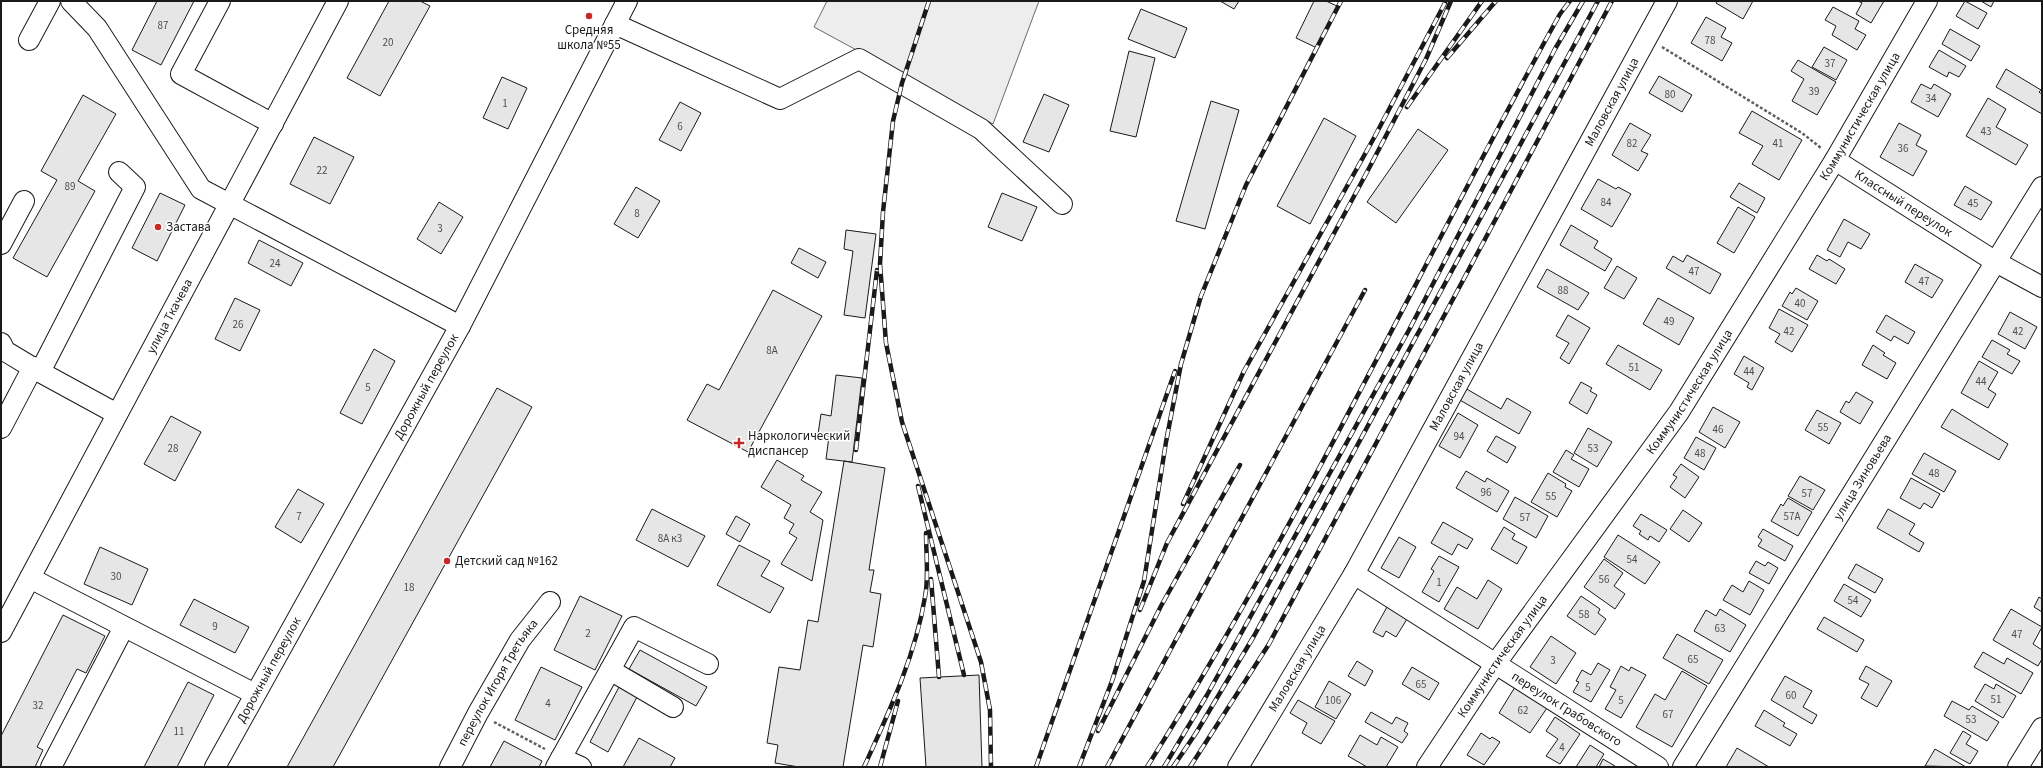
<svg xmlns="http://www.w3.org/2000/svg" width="2043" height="768" font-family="'Source Sans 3',sans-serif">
	<rect width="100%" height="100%" fill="#fff"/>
	<path fill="#ededed" stroke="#6a6a6a" d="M 827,1 L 1039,1 L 993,124 L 814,27 Z"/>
	<path fill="#e6e6e6" stroke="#1a1a1a" d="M 157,1 L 194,1 L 161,65 L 132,50 Z
		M 389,1 L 420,1 L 430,6 L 380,96 L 347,78 Z
		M 1220,1 L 1239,1 L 1234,9 Z
		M 1314,1 L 1326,1 L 1337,6 L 1317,48 L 1296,38 Z
		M 1717,1 L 1753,1 L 1743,19 L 1716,3 Z
		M 1858,1 L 1884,1 L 1871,23 L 1856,14 L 1862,3 Z
		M 1965,1 L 1987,13 L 1978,29 L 1956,16 Z
		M 1981,1 L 1994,1 L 1991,7 Z
		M 1833,7 L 1859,21 L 1855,29 L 1866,35 L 1857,50 L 1832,35 L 1836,26 L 1825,20 Z
		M 1141,9 L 1187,28 L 1175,58 L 1128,39 Z
		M 1706,17 L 1726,28 L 1721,37 L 1732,43 L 1722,61 L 1691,43 Z
		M 1950,29 L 1980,46 L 1971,61 L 1942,44 Z
		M 1824,47 L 1847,60 L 1836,80 L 1812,67 Z
		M 1939,50 L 1966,66 L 1959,77 L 1949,72 L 1947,77 L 1929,67 Z
		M 1129,51 L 1155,58 L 1136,137 L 1110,131 Z
		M 1798,60 L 1836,82 L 1817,115 L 1792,101 L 1804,79 L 1791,71 Z
		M 2006,69 L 2041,90 L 2039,92 L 2042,94 L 2042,114 L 1996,87 Z
		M 1659,76 L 1692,95 L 1682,112 L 1649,93 Z
		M 502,77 L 527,88 L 508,129 L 483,118 Z
		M 1921,84 L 1931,89 L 1934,84 L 1951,94 L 1938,117 L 1911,102 Z
		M 1044,94 L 1069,105 L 1049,152 L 1023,142 Z
		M 83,95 L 116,114 L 78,181 L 95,191 L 47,277 L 13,258 L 57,180 L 41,171 Z
		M 1988,98 L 2006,109 L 1996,127 L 2028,145 L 2016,165 L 1966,136 Z
		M 1211,101 L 1239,110 L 1205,229 L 1176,221 Z
		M 680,102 L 701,113 L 681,151 L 659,140 Z
		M 1752,111 L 1802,140 L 1779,180 L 1752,164 L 1763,146 L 1739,133 Z
		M 1324,118 L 1356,136 L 1310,224 L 1277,206 Z
		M 1630,123 L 1651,135 L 1641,151 L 1648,154 L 1638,171 L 1612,155 Z
		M 1899,123 L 1921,135 L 1916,145 L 1927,151 L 1913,176 L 1880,157 Z
		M 1418,129 L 1448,150 L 1396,223 L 1367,202 Z
		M 314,137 L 354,157 L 330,204 L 290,184 Z
		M 1598,179 L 1616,189 L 1618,187 L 1631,194 L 1612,227 L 1581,209 Z
		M 1739,183 L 1765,198 L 1757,213 L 1730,197 Z
		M 1965,186 L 1992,202 L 1981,220 L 1954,205 Z
		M 636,187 L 660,201 L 638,238 L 614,224 Z
		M 160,193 L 185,205 L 157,261 L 132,248 Z
		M 1002,193 L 1037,207 L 1022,241 L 988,227 Z
		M 439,202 L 463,217 L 441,254 L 417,239 Z
		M 1738,207 L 1755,217 L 1734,253 L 1717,243 Z
		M 1844,219 L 1870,234 L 1861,249 L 1848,242 L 1840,257 L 1827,250 Z
		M 1571,225 L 1598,241 L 1594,248 L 1612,259 L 1605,271 L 1560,245 Z
		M 846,230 L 876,234 L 865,318 L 844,315 L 853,251 L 844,249 Z
		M 259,240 L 303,263 L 291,286 L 248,263 Z
		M 799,248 L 826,262 L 818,278 L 791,263 Z
		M 1687,255 L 1721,274 L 1710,294 L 1666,268 L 1673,256 L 1683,262 Z
		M 1817,255 L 1827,261 L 1829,259 L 1845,269 L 1836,284 L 1809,269 Z
		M 1915,264 L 1943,280 L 1932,298 L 1905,282 Z
		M 1617,266 L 1637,278 L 1624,299 L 1604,288 Z
		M 1547,269 L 1589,293 L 1578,310 L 1537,287 Z
		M 1796,288 L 1818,301 L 1807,320 L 1782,306 L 1790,292 L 1792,294 Z
		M 773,290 L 822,316 L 748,452 L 687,420 L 707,384 L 719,390 Z
		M 235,298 L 260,310 L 240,351 L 215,339 Z
		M 1658,298 L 1694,318 L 1679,345 L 1643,324 Z
		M 1779,309 L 1808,325 L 1792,352 L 1775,342 L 1780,334 L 1769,328 Z
		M 2010,312 L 2037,327 L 2025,349 L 1998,334 Z
		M 1568,315 L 1590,328 L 1569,364 L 1560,358 L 1569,343 L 1556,336 Z
		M 1886,315 L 1915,332 L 1908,344 L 1894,336 L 1891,341 L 1876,332 Z
		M 1992,340 L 2010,350 L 2007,354 L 2020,361 L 2012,374 L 1982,357 Z
		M 1618,345 L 1662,370 L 1650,390 L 1606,364 Z
		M 1873,345 L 1885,353 L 1883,355 L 1896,363 L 1887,379 L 1862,365 Z
		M 374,349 L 395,361 L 362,424 L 340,413 Z
		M 1744,356 L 1764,368 L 1752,390 L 1747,387 L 1749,383 L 1734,374 Z
		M 1979,361 L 1998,372 L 1988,389 L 1996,394 L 1988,408 L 1961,393 Z
		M 836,375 L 862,378 L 852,462 L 826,459 L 829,436 L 818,434 L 821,414 L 831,416 Z
		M 1581,382 L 1592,388 L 1590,391 L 1597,395 L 1587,414 L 1569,403 Z
		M 497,388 L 532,407 L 333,767 L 287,767 Z
		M 1465,388 L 1501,409 L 1507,398 L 1531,412 L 1519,434 L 1458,399 Z
		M 1856,392 L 1873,402 L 1860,424 L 1840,412 L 1846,401 L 1849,403 Z
		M 1713,407 L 1740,422 L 1725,448 L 1699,432 Z
		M 1952,409 L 2008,444 L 1999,460 L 1941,427 Z
		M 1817,410 L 1841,423 L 1829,444 L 1805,430 Z
		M 1458,413 L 1478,425 L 1460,458 L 1439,446 Z
		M 171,416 L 201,432 L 175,481 L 144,464 Z
		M 1588,428 L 1612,442 L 1597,467 L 1574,453 Z
		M 1496,436 L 1516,447 L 1507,463 L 1487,451 Z
		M 1696,437 L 1716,448 L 1704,470 L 1684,458 Z
		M 1566,450 L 1574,455 L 1571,459 L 1589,469 L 1579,487 L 1553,472 Z
		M 1924,453 L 1956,471 L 1944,492 L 1912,474 Z
		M 777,460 L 804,476 L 801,480 L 822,492 L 810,512 L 823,520 L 812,581 L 781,564 L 797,538 L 789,533 L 794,524 L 784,518 L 791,505 L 761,487 Z
		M 844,461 L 885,468 L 869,570 L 874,570 L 870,592 L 881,594 L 873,647 L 863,645 L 843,767 L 799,767 L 775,763 L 778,745 L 767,743 L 779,667 L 800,670 L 808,620 L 818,622 Z
		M 1681,464 L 1699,477 L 1685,498 L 1670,487 L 1677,477 L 1673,475 Z
		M 1466,471 L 1485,482 L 1487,478 L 1509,491 L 1497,512 L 1456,488 Z
		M 1548,473 L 1566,484 L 1565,487 L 1572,491 L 1557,517 L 1531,502 Z
		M 1800,476 L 1825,490 L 1813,510 L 1788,496 Z
		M 1911,478 L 1940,494 L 1932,508 L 1924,503 L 1920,509 L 1900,498 Z
		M 298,489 L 324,504 L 301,543 L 275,527 Z
		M 1515,497 L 1548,516 L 1536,538 L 1503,519 Z
		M 1788,498 L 1812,512 L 1798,536 L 1771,521 L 1781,504 L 1783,506 Z
		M 652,509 L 705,536 L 688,567 L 636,540 Z
		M 1888,509 L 1915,524 L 1909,534 L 1924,543 L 1919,552 L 1877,528 Z
		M 1683,510 L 1702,523 L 1689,542 L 1670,529 Z
		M 1641,514 L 1667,530 L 1659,542 L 1650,536 L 1648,540 L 1639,534 L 1641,531 L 1633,526 Z
		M 736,516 L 750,524 L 740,542 L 726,534 Z
		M 1443,522 L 1473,539 L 1467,549 L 1458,544 L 1452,555 L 1431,543 Z
		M 1504,527 L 1515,534 L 1512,539 L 1527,547 L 1517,564 L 1491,549 Z
		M 1763,529 L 1793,546 L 1785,561 L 1758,546 L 1762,540 L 1758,537 Z
		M 1618,535 L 1660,562 L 1645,584 L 1604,557 Z
		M 1399,537 L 1416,547 L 1399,578 L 1381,568 Z
		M 739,545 L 770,561 L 761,576 L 784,588 L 770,613 L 717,585 Z
		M 100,547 L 148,569 L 132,605 L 84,584 Z
		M 1439,556 L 1459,567 L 1439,602 L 1422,592 L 1434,571 L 1431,569 Z
		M 1604,559 L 1623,573 L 1614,586 L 1625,594 L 1615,609 L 1584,587 Z
		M 1756,561 L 1765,566 L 1768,562 L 1778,568 L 1769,584 L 1749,573 Z
		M 1856,564 L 1883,579 L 1875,593 L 1848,578 Z
		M 1488,580 L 1502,589 L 1478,629 L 1444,609 L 1457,587 L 1477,599 Z
		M 1749,581 L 1764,590 L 1750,615 L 1723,600 L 1732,585 L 1743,592 Z
		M 1844,584 L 1871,600 L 1861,617 L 1834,601 Z
		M 580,596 L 622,616 L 595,670 L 554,650 Z
		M 1581,596 L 1600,609 L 1598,613 L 1606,619 L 1595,635 L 1567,616 Z
		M 2039,597 L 2042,599 L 2042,612 L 2034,607 Z
		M 194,599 L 249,627 L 235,653 L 180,625 Z
		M 1387,607 L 1407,619 L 1396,637 L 1386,631 L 1383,637 L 1373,632 Z
		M 1720,609 L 1746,625 L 1730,652 L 1694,631 L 1706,610 L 1716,616 Z
		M 2011,609 L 2042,627 L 2033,644 L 2042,650 L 2042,659 L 2038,666 L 1993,640 Z
		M 63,615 L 105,636 L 86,673 L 77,669 L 37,747 L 43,750 L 35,767 L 1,767 L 1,736 Z
		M 1824,617 L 1864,640 L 1857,652 L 1817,629 Z
		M 1677,634 L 1723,660 L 1709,684 L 1663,658 Z
		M 1551,636 L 1576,653 L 1556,684 L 1530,667 Z
		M 640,650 L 707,687 L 696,706 L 629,669 Z
		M 1983,652 L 2004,664 L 2007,658 L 2033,673 L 2021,694 L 1974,667 Z
		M 1357,661 L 1373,671 L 1365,686 L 1348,676 Z
		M 1598,663 L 1610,670 L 1591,702 L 1573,692 L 1579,682 L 1576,681 L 1582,670 L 1591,675 Z
		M 1621,666 L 1629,671 L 1631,667 L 1646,675 L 1621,718 L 1605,709 L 1616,690 L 1610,687 Z
		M 1866,666 L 1892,681 L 1877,707 L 1861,698 L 1869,684 L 1859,679 Z
		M 541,667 L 582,687 L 555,740 L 515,720 Z
		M 1412,667 L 1439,683 L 1429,700 L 1402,684 Z
		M 1682,671 L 1707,686 L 1672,747 L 1636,727 L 1655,694 L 1665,700 Z
		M 979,675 L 982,767 L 926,767 L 920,678 Z
		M 1785,676 L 1812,691 L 1803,707 L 1817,715 L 1812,724 L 1771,700 Z
		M 1329,681 L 1351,694 L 1336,719 L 1315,707 Z
		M 188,682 L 214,695 L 177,767 L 144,767 Z
		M 1985,684 L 1994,689 L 1996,684 L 2016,696 L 2003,718 L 1975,701 Z
		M 619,687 L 637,697 L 608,752 L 590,742 Z
		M 1515,687 L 1547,708 L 1530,733 L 1499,713 Z
		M 1298,700 L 1335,721 L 1321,744 L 1302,733 L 1307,723 L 1290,713 Z
		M 1952,701 L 1969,710 L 1972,706 L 1999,722 L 1987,741 L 1944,716 Z
		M 1764,710 L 1785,723 L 1783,726 L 1797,734 L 1790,746 L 1755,726 Z
		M 1371,712 L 1392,724 L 1396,717 L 1408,723 L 1404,731 L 1408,734 L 1402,743 L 1365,722 Z
		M 1555,717 L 1580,734 L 1560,764 L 1546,756 L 1558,739 L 1546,731 Z
		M 1963,731 L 1971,736 L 1966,744 L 1978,751 L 1970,764 L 1950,753 Z
		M 1481,733 L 1490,739 L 1492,737 L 1500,742 L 1484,765 L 1467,755 Z
		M 1360,735 L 1377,745 L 1381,737 L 1398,747 L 1386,767 L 1367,767 L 1348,756 Z
		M 639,738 L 675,758 L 670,767 L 623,767 Z
		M 504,741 L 542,761 L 539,767 L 490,767 Z
		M 1590,745 L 1604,754 L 1596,767 L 1576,767 Z
		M 1737,748 L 1769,767 L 1726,767 Z
		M 1935,749 L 1966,767 L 1925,766 Z
		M 1603,759 L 1615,766 L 1614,767 L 1599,767 Z"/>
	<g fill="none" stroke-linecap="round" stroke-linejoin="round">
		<g stroke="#1a1a1a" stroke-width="22">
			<g id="minor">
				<path d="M 71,1 L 97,28 L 201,189 L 460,326"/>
				<path d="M 220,1 L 181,74 L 273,124"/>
				<path d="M 615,24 L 780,99 L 859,59 L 981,129 L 1062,204"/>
				<path d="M 29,40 L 50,1"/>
				<path id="s1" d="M 1835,160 L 1996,262 L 2042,287"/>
				<path d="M 1,244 L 24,201"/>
				<path d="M 1,343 L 5,351 L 40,372"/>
				<path d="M 117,414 L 40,372 L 135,187 L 119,172"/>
				<path d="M 1,428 L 33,367"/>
				<path id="s2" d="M 1354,574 L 1658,767"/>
				<path d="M 30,578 L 255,694"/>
				<path id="s3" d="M 1,632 L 338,1"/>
				<path d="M 610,670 L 673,707"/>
				<path d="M 561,758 L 581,767"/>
				<path d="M 51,767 L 124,627"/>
				<path id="s4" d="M 215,767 L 460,326 L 627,1"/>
				<path id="s5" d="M 450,767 L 478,713 L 520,640 L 550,602"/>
				<path d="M 556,767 L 634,627 L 708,664"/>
				<path id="s6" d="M 1238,767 L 1354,574 L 1667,1"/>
				<path id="s7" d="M 1427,767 L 1496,663 L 1679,412 L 1835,160 L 1927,1"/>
				<path id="s8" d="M 1683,767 L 2042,187"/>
				<path d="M 2018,767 L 2042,728"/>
			</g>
		</g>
		<path stroke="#5f5f5f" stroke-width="2.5" stroke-dasharray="3 2" stroke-linecap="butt" d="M 1662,47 L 1802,133 L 1821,148
			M 494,722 L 545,749"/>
		<use href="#minor" stroke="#fff" stroke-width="20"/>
		<g stroke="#1a1a1a" stroke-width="4.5">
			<path id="rail" d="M 929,1 L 902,83 L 893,121 L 883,212 L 880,264 L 886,343 L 902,422 L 981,662 L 990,710 L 991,767
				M 1447,58 L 1496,1
				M 1407,107 L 1482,1
				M 856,450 L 877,270
				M 918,486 L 964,675
				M 1183,504 L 1244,371 L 1375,136 L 1445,3
				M 931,579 L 939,677
				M 1140,610 L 1167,543 L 1366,174 L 1426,59 L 1451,1
				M 1098,731 L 1161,606 L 1240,465
				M 864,767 C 889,712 915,657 925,597 C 929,577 926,554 926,533
				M 880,767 L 898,701
				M 1036,767 L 1175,371
				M 1079,767 L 1112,681 L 1144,581 L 1166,442 L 1181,364 L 1201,296 L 1246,185 L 1341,1
				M 1107,767 L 1365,290
				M 1147,767 C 1300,525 1421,264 1560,14 L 1570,1
				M 1164,767 L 1207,695 L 1409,330 L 1555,49 L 1583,1
				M 1173,767 L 1196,733 L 1254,636 L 1598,1
				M 1190,767 L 1269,644 L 1612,1"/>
		</g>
		<use href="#rail" stroke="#fff" stroke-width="3" stroke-dasharray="9" stroke-linecap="butt"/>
	</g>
	<g fill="#c62828" stroke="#fff" stroke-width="1.5">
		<circle cx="589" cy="16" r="4"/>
		<circle cx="158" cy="227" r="4"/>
		<path d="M737 437h4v4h4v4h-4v4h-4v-4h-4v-4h4z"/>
		<circle cx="447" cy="561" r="4"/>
	</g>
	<g text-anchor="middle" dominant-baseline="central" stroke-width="3" stroke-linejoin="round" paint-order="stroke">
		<g font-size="11" fill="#4d4d4d">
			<text x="163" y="25">87</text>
			<text x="1710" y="40">78</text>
			<text x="388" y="42">20</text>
			<text x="1830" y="63">37</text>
			<text x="1814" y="91">39</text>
			<text x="1670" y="94">80</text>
			<text x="1931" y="98">34</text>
			<text x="505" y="103">1</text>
			<text x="680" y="126">6</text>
			<text x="1986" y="131">43</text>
			<text x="1632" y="143">82</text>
			<text x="1778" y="143">41</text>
			<text x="1903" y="148">36</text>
			<text x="322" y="170">22</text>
			<text x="70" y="186">89</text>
			<text x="1606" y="202">84</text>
			<text x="1973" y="203">45</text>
			<text x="637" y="213">8</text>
			<text x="440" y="228">3</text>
			<text x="275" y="263">24</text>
			<text x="1694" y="271">47</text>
			<text x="1924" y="281">47</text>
			<text x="1563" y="290">88</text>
			<text x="1800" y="303">40</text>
			<text x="1669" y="321">49</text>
			<text x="238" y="324">26</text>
			<text x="1789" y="331">42</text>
			<text x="2018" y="331">42</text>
			<text x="772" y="350">8А</text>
			<text x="1634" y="367">51</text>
			<text x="1749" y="371">44</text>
			<text x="1981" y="381">44</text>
			<text x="368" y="387">5</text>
			<text x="1823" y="427">55</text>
			<text x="1718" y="429">46</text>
			<text x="1459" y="436">94</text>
			<text x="173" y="448">28</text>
			<text x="1593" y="448">53</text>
			<text x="1700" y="453">48</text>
			<text x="1934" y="473">48</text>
			<text x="1486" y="492">96</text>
			<text x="1807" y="493">57</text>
			<text x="1551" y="496">55</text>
			<text x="299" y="516">7</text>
			<text x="1792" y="516">57А</text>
			<text x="1525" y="517">57</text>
			<text x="670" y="538">8А к3</text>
			<text x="1632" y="559">54</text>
			<text x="116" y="576">30</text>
			<text x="1604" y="579">56</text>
			<text x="1439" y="582">1</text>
			<text x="409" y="587">18</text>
			<text x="1853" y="600">54</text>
			<text x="1584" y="614">58</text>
			<text x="215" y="626">9</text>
			<text x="1720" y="628">63</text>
			<text x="588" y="633">2</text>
			<text x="2017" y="634">47</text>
			<text x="1693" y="659">65</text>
			<text x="1553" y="660">3</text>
			<text x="1421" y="684">65</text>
			<text x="1588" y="687">5</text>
			<text x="1791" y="695">60</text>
			<text x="1996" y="699">51</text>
			<text x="1333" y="700">106</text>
			<text x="1621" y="700">5</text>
			<text x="548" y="703">4</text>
			<text x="38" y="705">32</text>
			<text x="1523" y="710">62</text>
			<text x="1668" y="714">67</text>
			<text x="1971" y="719">53</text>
			<text x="179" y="731">11</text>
			<text x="1562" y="747">4</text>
		</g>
		<g font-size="13" fill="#1a1a1a" stroke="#fff" text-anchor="start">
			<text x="589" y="30" text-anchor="middle">Средняя<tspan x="589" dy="15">школа №55</tspan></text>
			<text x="166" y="227">Застава</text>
			<text x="748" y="436">Наркологический<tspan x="748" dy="15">диспансер</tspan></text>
			<text x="455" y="561">Детский сад №162</text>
		</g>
		<g font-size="13" fill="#1a1a1a" stroke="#fff">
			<text stroke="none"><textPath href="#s6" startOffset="763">Маловская улица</textPath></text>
			<text stroke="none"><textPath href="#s7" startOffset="782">Коммунистическая улица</textPath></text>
			<text stroke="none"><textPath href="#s1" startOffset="81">Классный переулок</textPath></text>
			<text stroke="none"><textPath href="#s3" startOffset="358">улица Ткачева</textPath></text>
			<text stroke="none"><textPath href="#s6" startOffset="439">Маловская улица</textPath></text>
			<text stroke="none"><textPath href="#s4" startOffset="435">Дорожный переулок</textPath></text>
			<text stroke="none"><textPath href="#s7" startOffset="458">Коммунистическая улица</textPath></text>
			<text stroke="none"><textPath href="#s8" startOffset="341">улица Зиновьева</textPath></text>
			<text stroke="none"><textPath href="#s7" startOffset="134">Коммунистическая улица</textPath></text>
			<text stroke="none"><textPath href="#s6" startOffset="115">Маловская улица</textPath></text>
			<text stroke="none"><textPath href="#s4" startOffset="111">Дорожный переулок</textPath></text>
			<text stroke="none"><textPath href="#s5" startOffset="97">переулок Игоря Третьяка</textPath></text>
			<text stroke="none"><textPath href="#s2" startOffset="252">переулок Грабовского</textPath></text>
		</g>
	</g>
	<rect width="2043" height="768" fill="none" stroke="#1a1a1a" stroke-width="4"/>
</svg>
